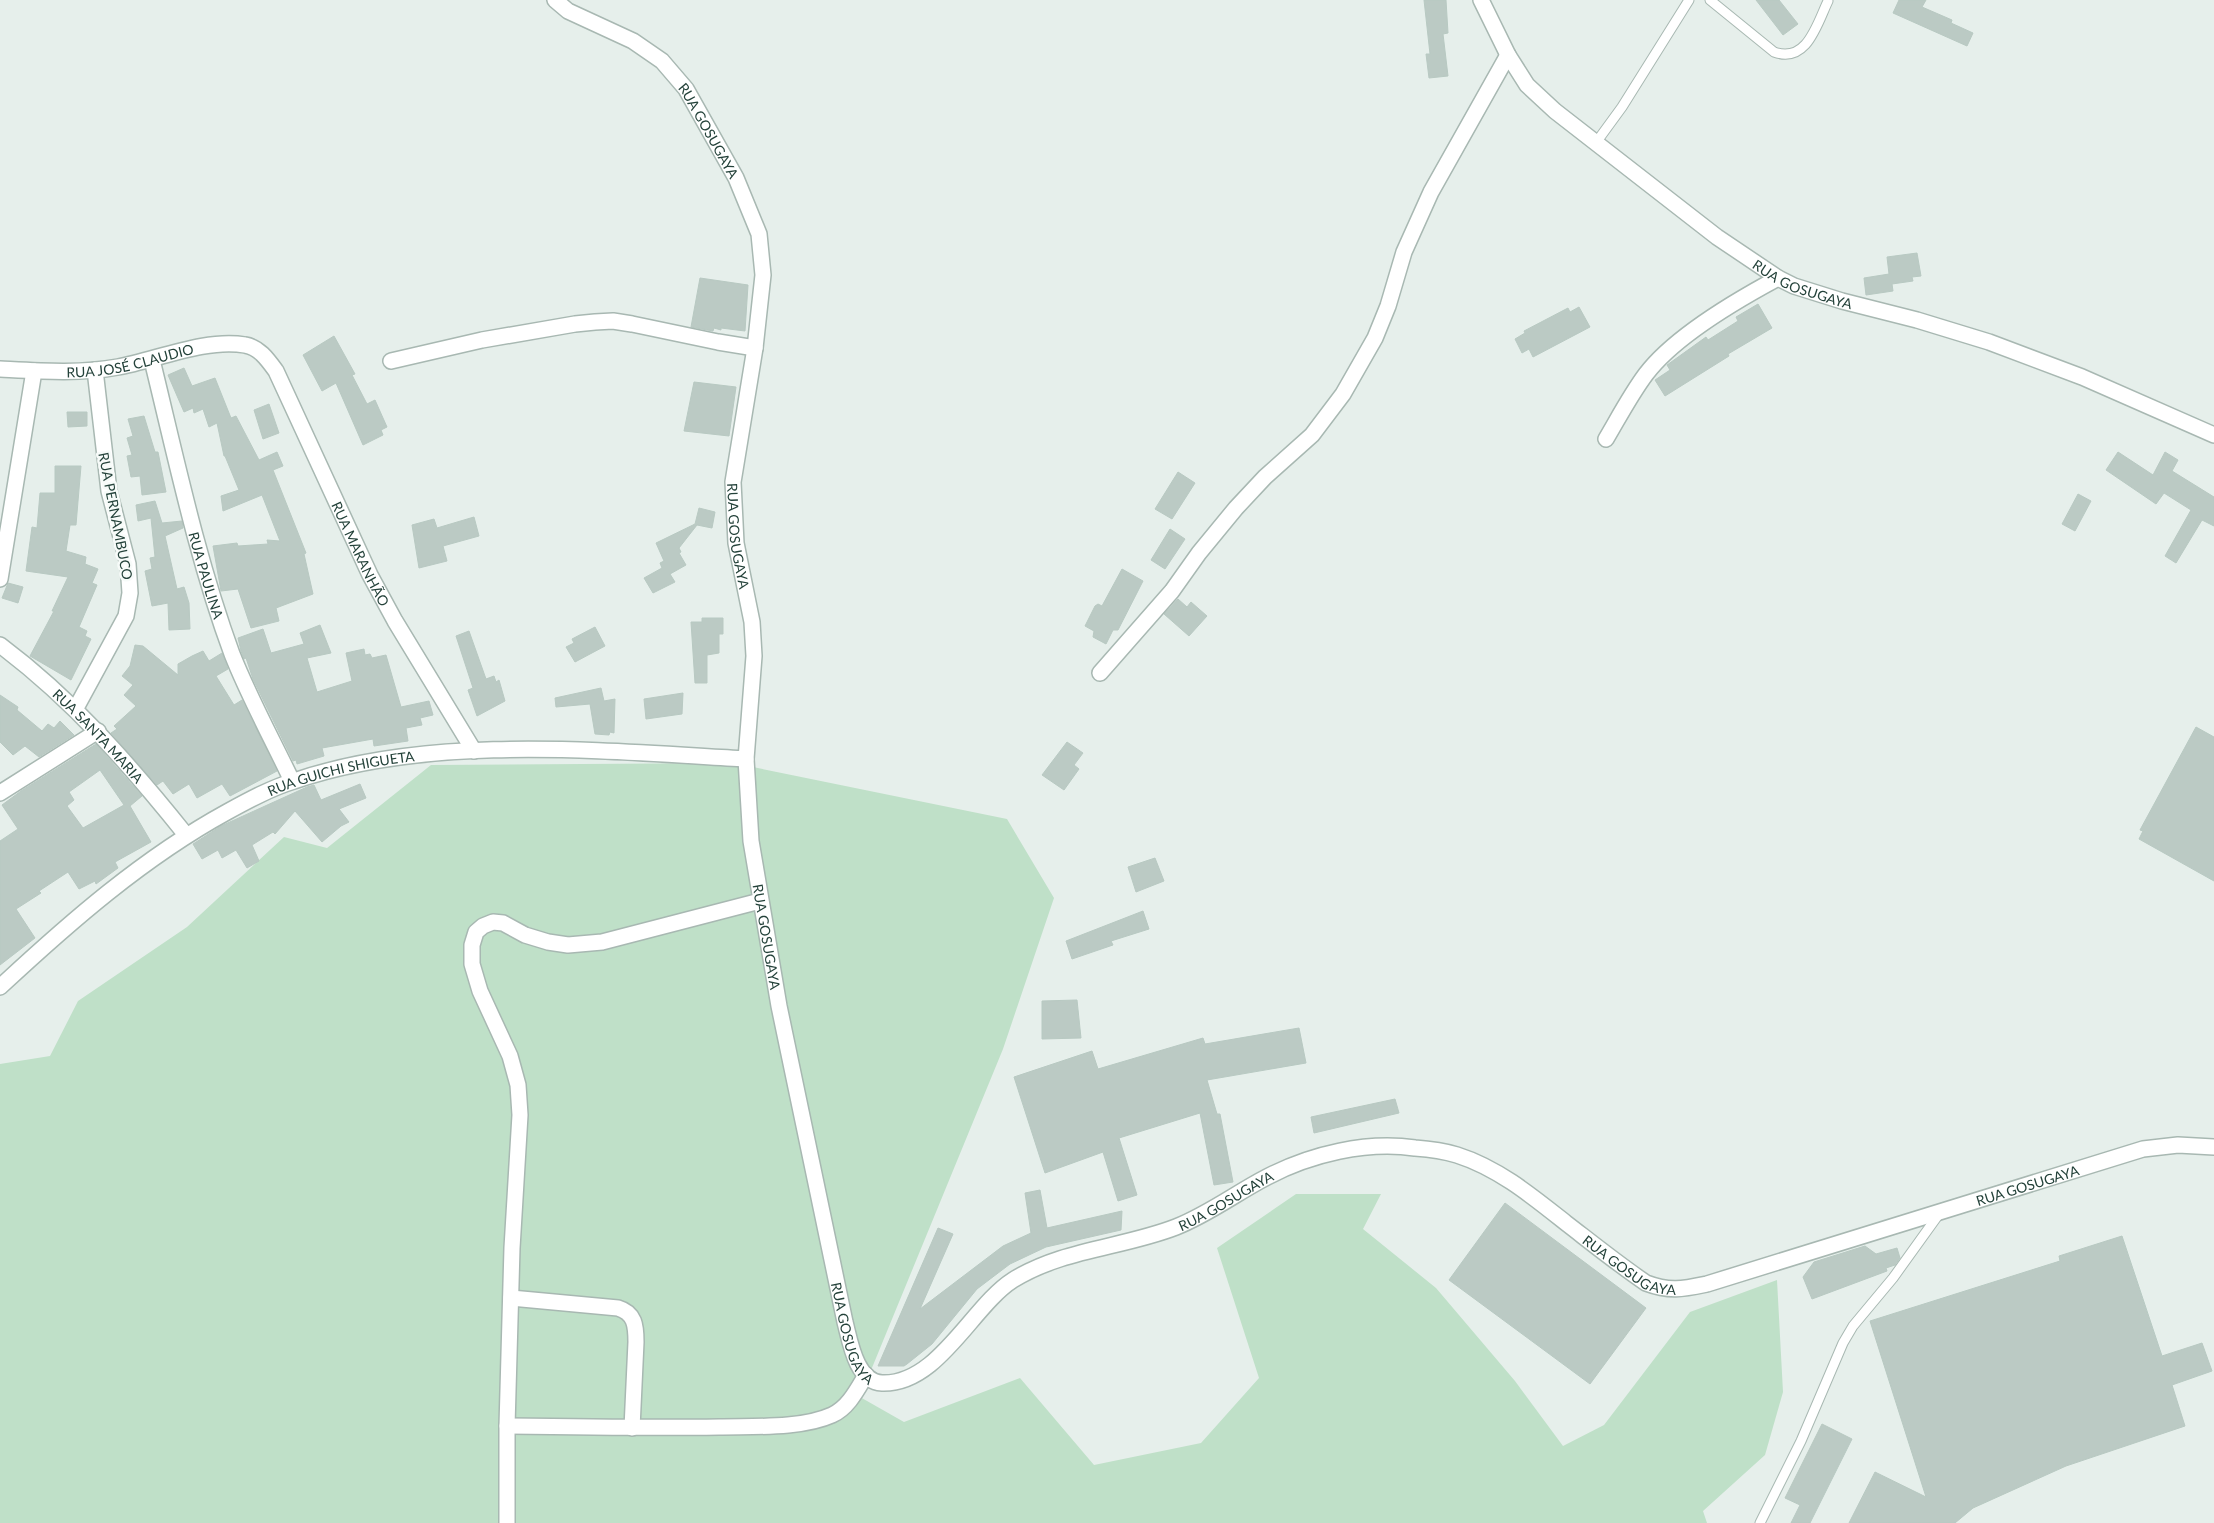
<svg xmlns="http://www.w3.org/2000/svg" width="2214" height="1523" font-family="Lato,sans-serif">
	<rect width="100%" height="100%" fill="#e6efeb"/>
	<path fill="#bfe0c8" d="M 733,763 L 1007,819 L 1054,898 L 1003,1049 L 860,1397 L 904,1422 L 1020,1378 L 1094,1465 L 1201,1443 L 1259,1378 L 1217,1248 L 1296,1194 L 1381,1194 L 1363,1229 L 1436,1288 L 1515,1381 L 1563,1446 L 1604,1425 L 1690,1312 L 1777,1280 L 1783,1392 L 1765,1455 L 1703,1511 L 1707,1523 L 0,1523 L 0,1064 L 50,1056 L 78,1001 L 187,927 L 284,837 L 327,848 L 431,765 Z"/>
	<path fill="#bbcac4" stroke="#b8c9c2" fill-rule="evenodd" d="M 1424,0 L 1446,0 L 1448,33 L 1443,34 L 1448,76 L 1429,78 L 1426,54 L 1430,54 Z
		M 1756,0 L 1779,0 L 1798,24 L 1783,35 Z
		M 1899,0 L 1926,0 L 1922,7 L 1952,20 L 1951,23 L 1973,33 L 1967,46 L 1893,13 Z
		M 1917,253 L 1921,276 L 1912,277 L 1913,281 L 1892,284 L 1893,291 L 1866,295 L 1864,278 L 1889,274 L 1887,257 Z
		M 700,278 L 748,285 L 745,331 L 721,328 L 721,330 L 714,328 L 713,331 L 691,327 Z
		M 1758,304 L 1772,328 L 1728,354 L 1729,356 L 1665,396 L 1655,380 L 1670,370 L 1667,365 L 1706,337 L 1708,340 L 1738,321 L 1736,317 Z
		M 1579,307 L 1590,327 L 1533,357 L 1529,349 L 1522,353 L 1515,339 L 1525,333 L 1524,331 L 1568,308 L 1570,312 Z
		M 334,336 L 355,374 L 352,375 L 367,404 L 375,400 L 387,427 L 381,430 L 383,435 L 363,445 L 336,383 L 322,391 L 303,355 Z
		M 184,368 L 192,386 L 215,378 L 231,418 L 236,416 L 259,460 L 277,452 L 283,466 L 273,470 L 306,553 L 304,554 L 313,594 L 276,608 L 279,621 L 251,628 L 238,589 L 221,591 L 213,546 L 237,543 L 238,546 L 268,544 L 267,540 L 280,541 L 262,495 L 223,511 L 221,496 L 239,490 L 225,456 L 224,456 L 217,423 L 209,427 L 203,409 L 194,413 L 193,408 L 184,412 L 168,375 Z
		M 694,382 L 736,387 L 729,436 L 684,431 Z
		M 269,404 L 279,433 L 263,439 L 254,410 Z
		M 67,412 L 87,412 L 87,426 L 68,427 Z
		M 144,416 L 155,452 L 158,452 L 166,492 L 142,495 L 140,476 L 131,477 L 127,456 L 132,455 L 127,438 L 133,436 L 128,419 Z
		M 2118,452 L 2153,475 L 2165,452 L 2178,460 L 2172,471 L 2214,497 L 2214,526 L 2202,520 L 2176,563 L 2165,556 L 2191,510 L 2164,493 L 2156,504 L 2106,470 Z
		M 55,466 L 81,466 L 76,525 L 70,525 L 66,551 L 86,557 L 85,564 L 98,569 L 92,583 L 97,585 L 79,627 L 87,631 L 85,636 L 91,639 L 71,680 L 30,656 L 54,611 L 52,611 L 68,577 L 26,571 L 32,527 L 37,528 L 40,493 L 55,493 Z
		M 1178,472 L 1195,483 L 1172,519 L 1155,509 Z
		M 2078,494 L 2091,501 L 2075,531 L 2062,524 Z
		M 155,501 L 162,523 L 182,521 L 183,528 L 165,536 L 177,589 L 184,587 L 189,603 L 190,629 L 169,630 L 168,603 L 152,606 L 145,571 L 152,569 L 150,558 L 155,557 L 151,518 L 138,521 L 136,505 Z
		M 699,508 L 715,512 L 712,528 L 697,525 L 679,548 L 681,552 L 679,553 L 686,565 L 670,574 L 675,582 L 653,593 L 644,578 L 662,568 L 660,563 L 664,561 L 656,543 L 695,524 Z
		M 474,517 L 479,536 L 443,546 L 447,561 L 419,568 L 412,525 L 434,519 L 437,528 Z
		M 1170,529 L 1185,539 L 1165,569 L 1151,560 Z
		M 1122,569 L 1143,581 L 1118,630 L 1113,630 L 1106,644 L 1093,637 L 1094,631 L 1085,626 L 1095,606 L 1098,604 L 1102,606 Z
		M 8,583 L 23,587 L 18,603 L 2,598 Z
		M 1178,599 L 1187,607 L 1191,602 L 1207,616 L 1189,636 L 1164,614 Z
		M 702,618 L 723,618 L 723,634 L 719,634 L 719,653 L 707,655 L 707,683 L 695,683 L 691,622 L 702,622 Z
		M 320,625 L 331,653 L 307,658 L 317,692 L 352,681 L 346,653 L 364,649 L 365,655 L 370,654 L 372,658 L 386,655 L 401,707 L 429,701 L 433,715 L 420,718 L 422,725 L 406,728 L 408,741 L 374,746 L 373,739 L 322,748 L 324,756 L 297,764 L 296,760 L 293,761 L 253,679 L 246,658 L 244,659 L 241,651 L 238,638 L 263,629 L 271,653 L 304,644 L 300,633 Z
		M 595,627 L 605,646 L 575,662 L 566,647 L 574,643 L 572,639 Z
		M 469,631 L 486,679 L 494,676 L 496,682 L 499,680 L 505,701 L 477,716 L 468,690 L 473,688 L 456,636 Z
		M 135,645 L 143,646 L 178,675 L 178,664 L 192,656 L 203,651 L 209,661 L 222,653 L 228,669 L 216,676 L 234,705 L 242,700 L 277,771 L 230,796 L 222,784 L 197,798 L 189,784 L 173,794 L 163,781 L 157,785 L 111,733 L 117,729 L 114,726 L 136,706 L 124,695 L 133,685 L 122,676 L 130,666 Z
		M 601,688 L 604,701 L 615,699 L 614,733 L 610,732 L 609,735 L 595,734 L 590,704 L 556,707 L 555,698 Z
		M 683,693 L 682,714 L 646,719 L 644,699 Z
		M 0,695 L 18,707 L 17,710 L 42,731 L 48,724 L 54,728 L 60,721 L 74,735 L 39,757 L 25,746 L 13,755 L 0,742 Z
		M 2196,727 L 2214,737 L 2214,881 L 2139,839 L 2143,831 L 2140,830 Z
		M 1067,742 L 1083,753 L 1074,765 L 1079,769 L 1064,790 L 1042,775 Z
		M 96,744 L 142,796 L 130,806 L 151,842 L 115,862 L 118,868 L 96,884 L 95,881 L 79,889 L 68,872 L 39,891 L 41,893 L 16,909 L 35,938 L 0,965 L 0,841 L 18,829 L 2,805 L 21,791 ZM 100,770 L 124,805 L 83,828 L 67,806 L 74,800 L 69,792 Z
		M 360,784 L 366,798 L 339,809 L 349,822 L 341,826 L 322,842 L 295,811 L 275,834 L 273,832 L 252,845 L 259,861 L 247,868 L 236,850 L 222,858 L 218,850 L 202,859 L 193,844 L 221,826 L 307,787 L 314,785 L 321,800 Z
		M 1155,858 L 1164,881 L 1136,892 L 1128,867 Z
		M 1143,911 L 1149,929 L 1111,941 L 1113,945 L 1072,959 L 1066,941 Z
		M 1077,1000 L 1081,1038 L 1042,1039 L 1042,1001 Z
		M 1299,1028 L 1306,1063 L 1207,1080 L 1217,1114 L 1220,1114 L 1233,1182 L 1214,1185 L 1200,1113 L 1119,1138 L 1137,1195 L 1118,1201 L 1103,1152 L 1045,1173 L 1014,1077 L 1092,1051 L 1098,1069 L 1203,1038 L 1205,1044 Z
		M 1395,1099 L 1399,1113 L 1314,1133 L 1311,1117 Z
		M 1040,1190 L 1047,1228 L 1122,1211 L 1121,1230 L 1046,1247 L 1010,1264 L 977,1289 L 932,1344 L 907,1364 L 904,1366 L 878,1366 L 938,1228 L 953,1234 L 920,1309 L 1003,1246 L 1031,1233 L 1025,1193 Z
		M 1505,1203 L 1646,1308 L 1590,1384 L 1449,1280 Z
		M 2122,1236 L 2162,1356 L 2202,1343 L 2212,1371 L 2172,1385 L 2185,1426 L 2066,1466 L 1973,1508 L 1955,1523 L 1849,1523 L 1875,1472 L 1926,1497 L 1870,1321 L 2060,1261 L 2059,1256 Z
		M 1865,1246 L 1876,1254 L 1897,1248 L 1900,1258 L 1895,1265 L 1886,1268 L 1887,1271 L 1812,1299 L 1803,1277 L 1814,1262 Z
		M 1822,1424 L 1852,1439 L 1810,1523 L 1791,1523 L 1800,1505 L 1785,1498 Z"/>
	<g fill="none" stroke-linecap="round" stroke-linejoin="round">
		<g stroke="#a8b8b2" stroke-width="11">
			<path id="lane" d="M 1710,0 L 1774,52 C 1807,64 1817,24 1828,1
				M 1595,144 L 1622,107 L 1689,0
				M 1760,1523 L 1801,1441 L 1843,1343 L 1853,1326 L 1893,1278 L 1939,1214"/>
		</g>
		<g stroke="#a8b8b2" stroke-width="18">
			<g id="street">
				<path id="s1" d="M 555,0 L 568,11 L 633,41 L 662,61 L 686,89 L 736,178 L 759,234 L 763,275 L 755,348 L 733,482 L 736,543 L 752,622 L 754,656 L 746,759 L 751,841 L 779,1006 L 845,1322 C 850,1341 856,1382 882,1383 C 938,1385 972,1306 1013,1280 C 1063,1249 1122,1248 1176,1227 C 1209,1214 1236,1193 1267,1177 C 1311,1154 1366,1141 1415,1148 C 1429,1149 1444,1151 1457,1155 C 1498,1168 1532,1196 1566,1223 C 1592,1243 1618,1264 1646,1283 C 1670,1292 1683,1289 1707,1284 L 2143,1149 L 2178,1145 L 2214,1147"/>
				<path id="s2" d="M 1481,0 L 1508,55 L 1527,85 L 1555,111 L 1717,237 L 1778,278 L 1794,286 L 1842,301 L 1917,320 L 1989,342 L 2082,377 L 2214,435"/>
				<path id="s3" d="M 152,360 C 176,458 197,559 232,654 C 249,697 272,739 292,781"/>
				<path d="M 391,361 L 482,340 L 575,324 L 595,322 L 613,321 L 632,324 L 718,342 L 755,348"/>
				<path id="s4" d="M 0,369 C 39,371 80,374 118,367 C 156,360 206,338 245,345 C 259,347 268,360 276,371 L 370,575 L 395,621 L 474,751"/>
				<path d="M 1606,439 C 1619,417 1631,394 1646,374 C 1674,337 1737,300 1778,278"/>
				<path d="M 0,579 L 34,371"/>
				<path id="s5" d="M 0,645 C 72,699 130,765 186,835"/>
				<path d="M 1100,673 L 1172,591 L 1199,553 L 1236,508 L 1265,477 L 1312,435 L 1343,394 L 1375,338 L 1388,306 L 1404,252 L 1431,192 L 1508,55"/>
				<path d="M 76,708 L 126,616 L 130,593 L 128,564 L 109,491 L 95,370"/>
				<path d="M 0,793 L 98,731"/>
				<path id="s6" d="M 0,987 C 70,922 143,858 227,812 C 249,800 271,788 294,781 C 431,734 603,751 746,759"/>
				<path d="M 511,1298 L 618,1308 C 635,1313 636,1326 636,1342 L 632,1428"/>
				<path d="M 507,1426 C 577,1427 648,1428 719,1427 C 753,1426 801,1429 832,1415 C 848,1408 857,1390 866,1375"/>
				<path d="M 507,1523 L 507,1426 L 512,1248 L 520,1115 L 518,1085 L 510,1056 L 480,991 L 472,964 L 472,945 L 476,932 L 483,926 L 493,922 L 503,923 L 525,935 L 548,942 L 568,945 L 602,942 L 760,901"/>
			</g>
		</g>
		<use href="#lane" stroke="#fff" stroke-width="9"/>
		<use href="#street" stroke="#fff" stroke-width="15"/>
	</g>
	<g text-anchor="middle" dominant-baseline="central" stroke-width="5" stroke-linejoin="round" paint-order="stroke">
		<g font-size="14" fill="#24423a" stroke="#f7fbf9">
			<text stroke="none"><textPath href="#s1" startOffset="208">RUA GOSUGAYA</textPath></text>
			<text stroke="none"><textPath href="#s2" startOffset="439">RUA GOSUGAYA</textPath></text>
			<text stroke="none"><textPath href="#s4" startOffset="131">RUA JOSÉ CLAUDIO</textPath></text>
			<text transform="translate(116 516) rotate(79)">RUA PERNAMBUCO</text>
			<text stroke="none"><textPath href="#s1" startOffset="628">RUA GOSUGAYA</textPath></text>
			<text stroke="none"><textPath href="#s4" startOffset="491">RUA MARANHÃO</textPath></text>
			<text stroke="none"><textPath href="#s3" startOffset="222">RUA PAULINA</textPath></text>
			<text stroke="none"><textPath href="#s5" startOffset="134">RUA SANTA MARIA</textPath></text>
			<text stroke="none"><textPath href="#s6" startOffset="409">RUA GUICHI SHIGUETA</textPath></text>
			<text stroke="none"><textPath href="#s1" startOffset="1032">RUA GOSUGAYA</textPath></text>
			<text stroke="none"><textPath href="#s1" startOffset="2771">RUA GOSUGAYA</textPath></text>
			<text stroke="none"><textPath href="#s1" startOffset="1901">RUA GOSUGAYA</textPath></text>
			<text stroke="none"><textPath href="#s1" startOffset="2351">RUA GOSUGAYA</textPath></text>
			<text stroke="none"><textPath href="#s1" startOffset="1438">RUA GOSUGAYA</textPath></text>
		</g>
	</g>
</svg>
